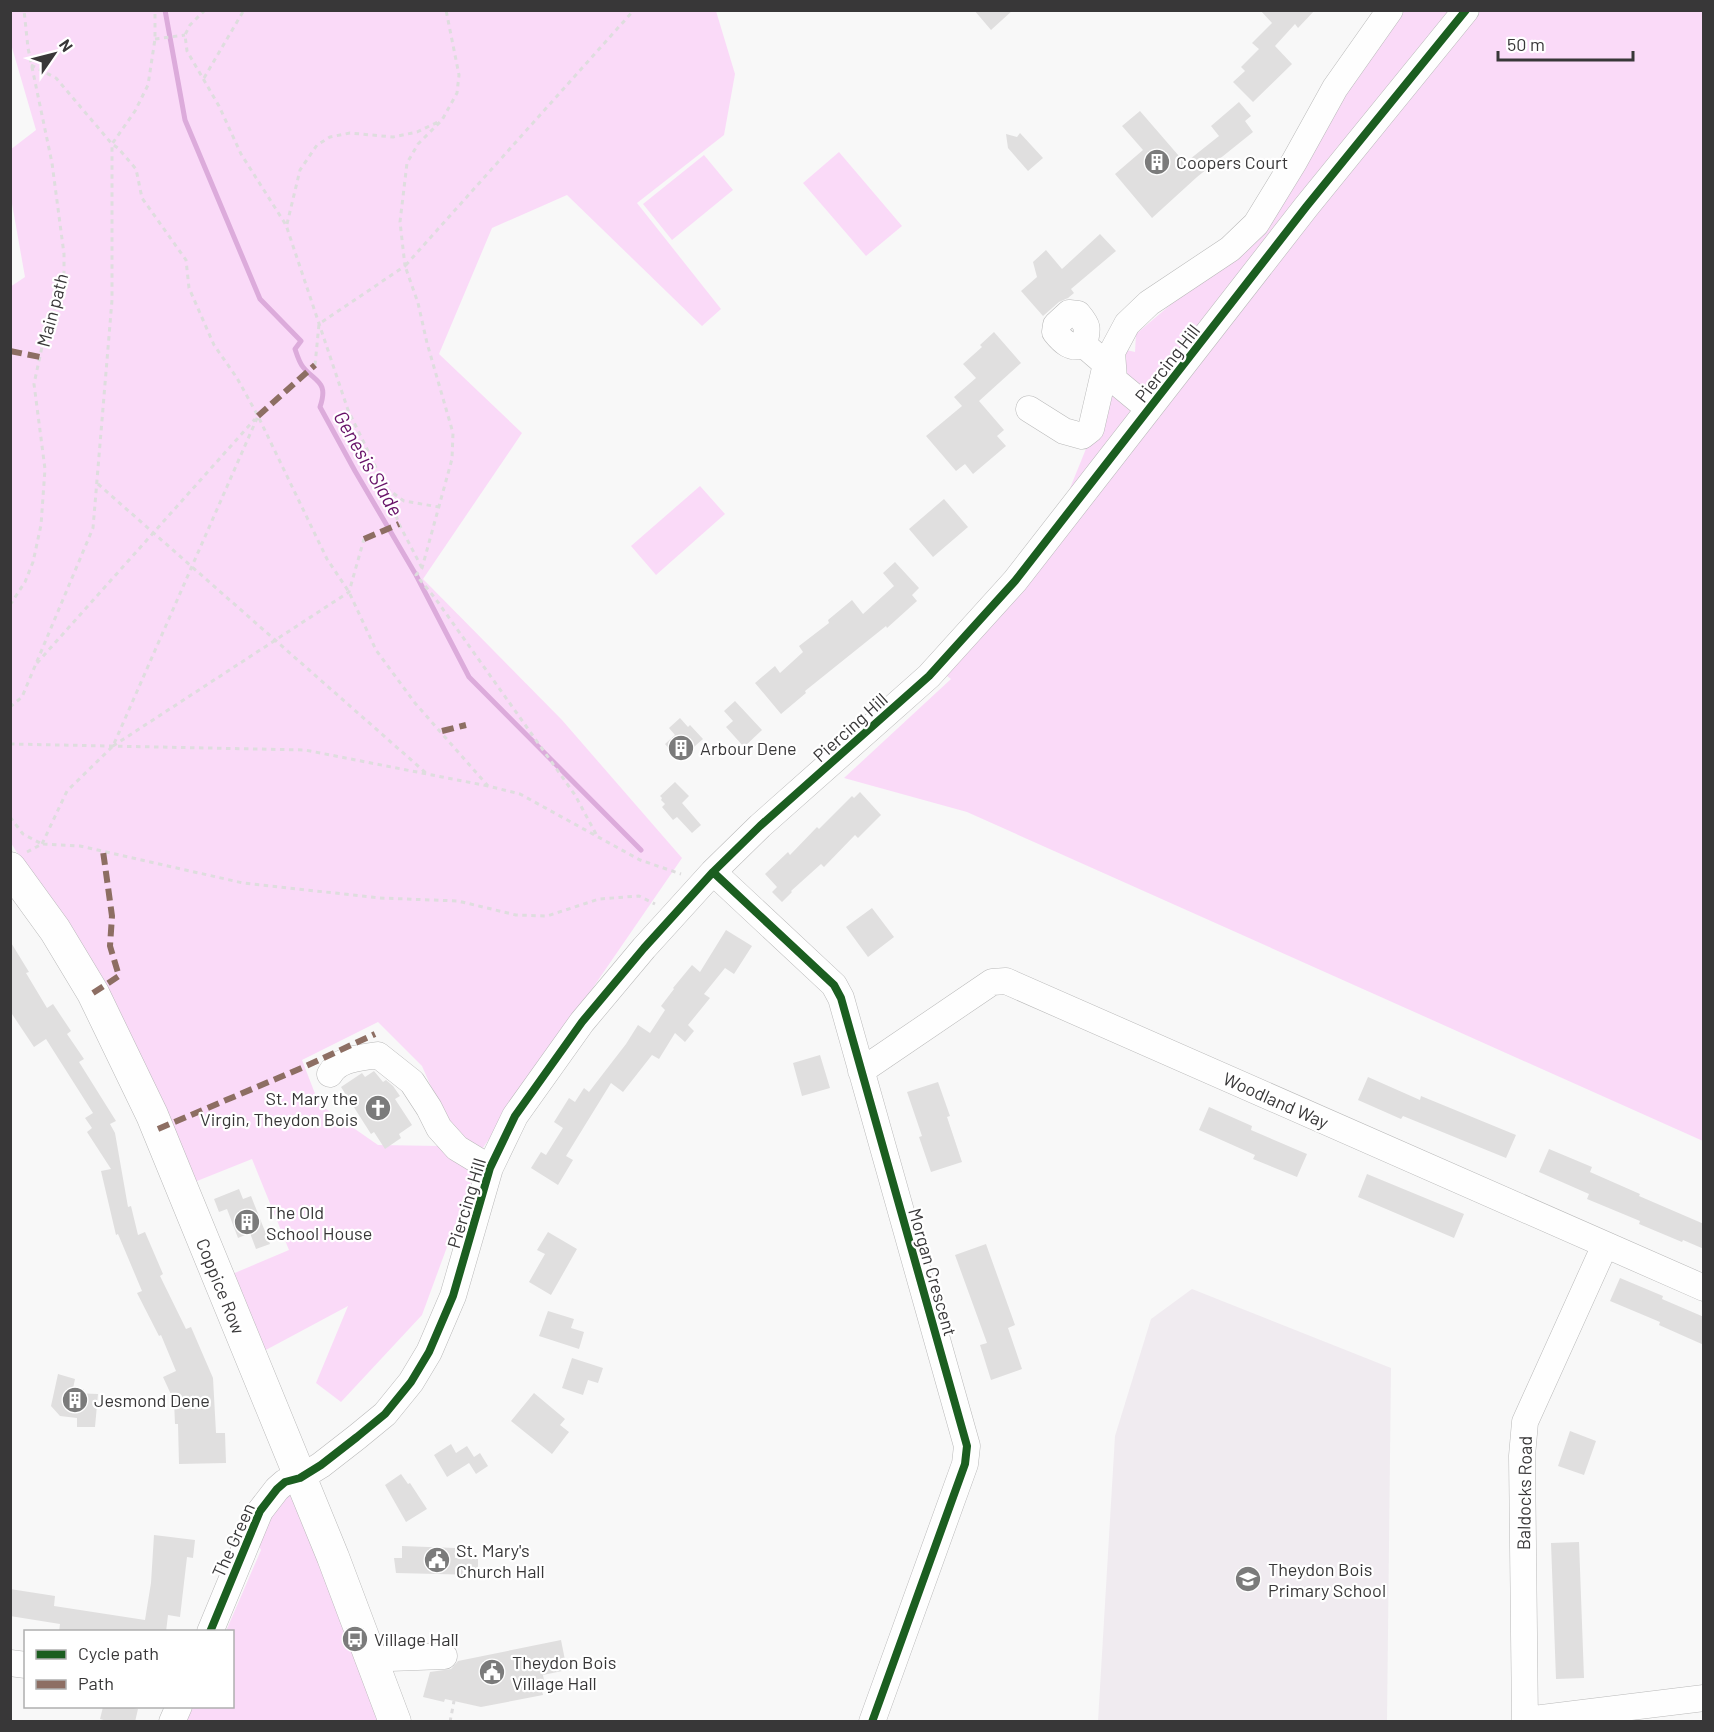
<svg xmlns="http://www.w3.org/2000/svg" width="1714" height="1732" font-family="Barlow,sans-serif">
	<rect width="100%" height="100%" fill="#f8f8f8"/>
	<path fill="#f0ebf0" d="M 1192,1289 L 1391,1368 L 1387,1721 L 1098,1721 L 1115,1436 L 1151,1319 Z"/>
	<path fill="#fadaf8" d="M 11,11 L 716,11 L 735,74 L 724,135 L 637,203 L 721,309 L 702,326 L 567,195 L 492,228 L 439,354 L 522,433 L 423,579 L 562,720 L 682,858 L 478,1155 L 449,1128 L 422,1066 L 378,1022 L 302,1060 L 319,1104 L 378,1145 L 440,1146 L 476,1168 L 422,1315 L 341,1402 L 316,1383 L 348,1306 L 264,1351 L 230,1275 L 289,1250 L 252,1159 L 192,1183 L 99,983 L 11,843 L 10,287 L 25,277 L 11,198 L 10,150 L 36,130 L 11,44 Z
		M 1394,11 L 1703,11 L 1703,1141 L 967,812 L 844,778 L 951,679 L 943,673 L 1066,498 L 1103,407 L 1114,347 L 1135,352 L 1136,334 L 1261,228 Z
		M 839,152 L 902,226 L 866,256 L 803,183 Z
		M 704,155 L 733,190 L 672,240 L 643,204 Z
		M 700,486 L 725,514 L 656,575 L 631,546 Z
		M 289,1494 L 296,1496 L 383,1721 L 186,1722 L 193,1707 L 232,1706 L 232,1632 L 226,1631 L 261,1550 L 258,1544 L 271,1508 Z"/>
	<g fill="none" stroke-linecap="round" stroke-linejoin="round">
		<path stroke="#dcabdb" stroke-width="5" d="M 165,10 L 185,120 L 260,299 L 301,341 L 295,349 C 297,355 299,362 303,367 C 315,382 329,381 320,407 L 355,471 L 416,575 L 469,677 L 641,850"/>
	</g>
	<path fill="#e0dfdf" d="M 974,10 L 1013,10 L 991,30 Z
		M 1260,10 L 1315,10 L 1298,28 L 1295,24 L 1275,46 L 1292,64 L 1253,102 L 1233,82 L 1245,71 L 1241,67 L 1259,49 L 1252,43 L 1272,23 Z
		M 1239,102 L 1251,116 L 1245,121 L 1253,132 L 1197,177 L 1152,218 L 1115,174 L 1143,150 L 1122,126 L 1140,111 L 1185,163 L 1219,136 L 1211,126 Z
		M 1020,133 L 1043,158 L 1028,171 L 1008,148 L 1006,134 L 1017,137 Z
		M 1100,234 L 1116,251 L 1071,289 L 1074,293 L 1068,298 L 1059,302 L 1043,316 L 1021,291 L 1037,277 L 1033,262 L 1046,250 L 1062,269 Z
		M 994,332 L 1021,363 L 979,401 L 1004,430 L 997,436 L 1006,446 L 973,474 L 965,464 L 956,471 L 926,436 L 962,406 L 954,397 L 976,378 L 963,364 L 982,347 L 980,345 Z
		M 944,499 L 968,527 L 933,557 L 909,529 Z
		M 895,562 L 919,588 L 912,595 L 917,601 L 887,628 L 886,626 L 805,691 L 806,693 L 781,714 L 755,683 L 775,666 L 780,673 L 803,652 L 799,646 L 829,623 L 828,620 L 852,600 L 863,614 L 894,586 L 883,573 Z
		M 735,701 L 762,730 L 744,747 L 726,727 L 733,721 L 724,711 Z
		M 680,718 L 688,727 L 690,725 L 703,739 L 679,760 L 665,744 L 675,735 L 669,728 Z
		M 675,782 L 689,796 L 682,803 L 701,825 L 692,833 L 677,817 L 673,820 L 662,807 L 665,804 L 661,800 L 662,798 L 660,796 Z
		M 860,792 L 881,815 L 858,838 L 855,835 L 824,867 L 821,864 L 791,891 L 792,892 L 782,902 L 772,892 L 777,887 L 765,874 L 788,852 L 790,855 L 817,827 L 819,829 L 852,796 L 854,798 Z
		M 872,908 L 894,937 L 868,957 L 846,927 Z
		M 726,930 L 752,946 L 734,974 L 725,968 L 704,994 L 710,998 L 688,1025 L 694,1031 L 685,1042 L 675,1033 L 659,1059 L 652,1055 L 623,1092 L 611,1083 L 566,1156 L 573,1160 L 558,1185 L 531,1168 L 541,1152 L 546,1155 L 563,1128 L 554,1122 L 569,1098 L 575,1102 L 584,1088 L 589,1092 L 626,1044 L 638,1025 L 650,1033 L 665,1010 L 661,1006 L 674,989 L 673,988 L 692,965 L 700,972 Z
		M 10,941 L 29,972 L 26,973 L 47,1008 L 53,1004 L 71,1031 L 67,1034 L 84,1059 L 79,1062 L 116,1121 L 110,1124 L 115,1133 L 128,1207 L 131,1206 L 138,1235 L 145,1232 L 163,1274 L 160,1276 L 186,1329 L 191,1327 L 213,1378 L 216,1433 L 225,1433 L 226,1463 L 179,1464 L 178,1424 L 175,1424 L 174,1401 L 163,1377 L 176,1371 L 161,1335 L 159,1336 L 137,1293 L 142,1291 L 118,1234 L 116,1235 L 101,1171 L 111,1169 L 87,1132 L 92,1128 L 85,1118 L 93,1113 L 46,1039 L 34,1047 L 10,1011 Z
		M 820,1055 L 830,1088 L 802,1096 L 793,1063 Z
		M 374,1071 L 383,1082 L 386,1080 L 393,1086 L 400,1096 L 395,1099 L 412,1125 L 399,1134 L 401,1138 L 385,1149 L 374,1132 L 371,1134 L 341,1087 L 362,1073 L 365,1077 Z
		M 1368,1077 L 1420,1100 L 1421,1096 L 1516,1135 L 1506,1158 L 1403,1116 L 1401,1119 L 1358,1100 Z
		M 938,1082 L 950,1116 L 947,1117 L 962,1162 L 931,1172 L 919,1137 L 922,1136 L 907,1092 Z
		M 1209,1107 L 1252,1126 L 1251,1130 L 1307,1154 L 1297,1177 L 1253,1159 L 1255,1155 L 1199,1130 Z
		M 1549,1149 L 1592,1167 L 1590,1172 L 1640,1194 L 1639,1196 L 1704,1224 L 1704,1249 L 1683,1240 L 1682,1242 L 1639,1224 L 1640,1221 L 1587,1199 L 1589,1194 L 1539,1172 Z
		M 1367,1174 L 1464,1214 L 1454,1238 L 1358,1197 Z
		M 239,1189 L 243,1199 L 251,1196 L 270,1244 L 256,1249 L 250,1233 L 238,1238 L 227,1209 L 219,1212 L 214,1199 Z
		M 548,1232 L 577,1249 L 551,1295 L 529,1282 L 545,1254 L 537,1250 Z
		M 986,1244 L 1015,1325 L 1008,1328 L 1022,1369 L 991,1380 L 980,1345 L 987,1343 L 955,1255 Z
		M 1620,1278 L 1663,1296 L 1662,1299 L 1704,1317 L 1704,1345 L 1659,1325 L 1660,1322 L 1610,1301 Z
		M 548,1311 L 574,1319 L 571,1328 L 584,1332 L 579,1349 L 539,1336 Z
		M 572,1358 L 603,1368 L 598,1383 L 588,1380 L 583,1395 L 562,1388 Z
		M 58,1374 L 75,1379 L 72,1393 L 98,1394 L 95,1427 L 77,1427 L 77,1418 L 60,1416 L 51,1406 Z
		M 534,1393 L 565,1419 L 560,1425 L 569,1432 L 552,1454 L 511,1421 Z
		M 1570,1431 L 1596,1441 L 1584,1475 L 1558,1466 Z
		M 451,1444 L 456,1453 L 467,1446 L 474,1457 L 480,1453 L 488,1466 L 476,1474 L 469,1463 L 447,1477 L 434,1455 Z
		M 401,1474 L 408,1484 L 410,1483 L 427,1509 L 406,1522 L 385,1485 Z
		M 154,1535 L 195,1540 L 193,1558 L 187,1557 L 180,1617 L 168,1615 L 166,1632 L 59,1632 L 60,1624 L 10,1616 L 10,1589 L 55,1596 L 54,1606 L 145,1620 L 151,1583 Z
		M 1579,1542 L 1584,1678 L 1556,1679 L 1551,1543 Z
		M 402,1546 L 455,1548 L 455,1558 L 478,1559 L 478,1575 L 396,1573 L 394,1558 L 402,1558 Z
		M 561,1640 L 567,1670 L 543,1675 L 545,1685 L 541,1686 L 543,1695 L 481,1707 L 445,1699 L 444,1702 L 423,1697 L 430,1672 L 451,1669 L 458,1661 Z
		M 103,1707 L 129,1707 L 138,1709 L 135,1722 L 111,1722 L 100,1719 Z"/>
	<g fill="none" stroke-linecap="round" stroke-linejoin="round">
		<g stroke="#b9b9b9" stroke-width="27">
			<path id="minor" d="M 1084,345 C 1088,328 1089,327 1078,314 L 1069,313 L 1056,325 L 1055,332 C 1063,342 1071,350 1084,345 L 1113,370
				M 1029,409 L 1064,431 L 1082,436 L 1091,429 L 1106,364
				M 1149,409 L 1114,380 L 1112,352 L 1127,324 L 1149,303 L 1230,249 L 1256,224 L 1294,162 L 1335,88 L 1390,10
				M 713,872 L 834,985 L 841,998 L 967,1446 L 965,1464 L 872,1722
				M 861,1071 L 992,982 L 1006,981 L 1704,1288
				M 330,1074 C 339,1058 362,1058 378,1055 L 412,1082 L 429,1108 L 439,1128 L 457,1148 L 490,1168
				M 210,1632 L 260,1511 L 277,1489 L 285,1482 L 300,1478 L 321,1465 L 357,1437 L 385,1414 L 411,1382 L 429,1352 L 453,1296 L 490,1168 L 515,1116 L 582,1022 L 644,948 L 713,872 L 760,826 L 929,676 L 1015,581 L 1306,207 L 1466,10
				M 10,1663 L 26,1665
				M 374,1663 L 390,1658 L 444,1656
				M 1525,1720 L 1704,1698
				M 172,1722 L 179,1706
				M 1525,1722 L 1522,1456 L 1525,1422 L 1605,1245"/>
		</g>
		<g stroke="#b9b9b9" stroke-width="33">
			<path id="major" d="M 10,868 L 55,930 L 93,993 L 152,1115 L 333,1557 L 395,1722"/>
		</g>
		<path stroke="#deddde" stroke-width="3" stroke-dasharray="4.5 4.5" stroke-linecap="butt" d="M 205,10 L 190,25 L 185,35 L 187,51 L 219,106 L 241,154 L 286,225 L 348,410 L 386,488 L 404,501 L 439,507
			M 155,39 L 185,35
			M 31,65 L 56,78 L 112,144 L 118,148 L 136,169 L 142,198 L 186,260 L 189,288 L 214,345 L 237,378 L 258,416 L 327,559 L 349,592 L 376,650 L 415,703 L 488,786 L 520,794 L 640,860 L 681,874
			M 204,78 L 244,10
			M 287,224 L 300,170 L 317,145 L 330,137 L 350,133 L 393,137 L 417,132 L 438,122
			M 315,365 L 319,324 L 405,266 L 400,222 L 407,163 L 418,144 L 442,120 L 457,93 L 459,75 L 446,10
			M 98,484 L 426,773
			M 387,490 L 399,524 L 422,568
			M 10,605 L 25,582 L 33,562 L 41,525 L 45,469 L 34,384 L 43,342 L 64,281 L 64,254 L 52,163 L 28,48 L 24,10
			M 37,663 L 255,419
			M 10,707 L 22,697 L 93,528 L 112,300 L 112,144 L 135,111 L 148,85 L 155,39 L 155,10
			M 10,744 L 305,750 L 488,786
			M 113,746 L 349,592 L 364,539
			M 10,817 L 23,834 L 42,844
			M 596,834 L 575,795 L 435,598 L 416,575 L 422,568 L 452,459 L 453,433 L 427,343 L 418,303 L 405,266 L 634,10
			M 42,844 L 67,791 L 113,746 L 258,416
			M 27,852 L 42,844 L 80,846 L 243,883 L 380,898 L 458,901 L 516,915 L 547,916 L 599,899 L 639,896 L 655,904
			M 450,1722 L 454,1701"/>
		<use href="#minor" stroke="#fefefe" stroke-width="26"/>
		<use href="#major" stroke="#fefefe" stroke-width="32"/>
		<path stroke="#8d6e63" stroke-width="6" stroke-dasharray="12 6" stroke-linecap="butt" d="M 10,351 L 40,357
			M 258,416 L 315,365
			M 364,539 L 399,524
			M 442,731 L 466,725
			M 93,993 L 119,976 L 110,946 L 112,916 L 103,851
			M 158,1129 L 304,1067 L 375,1034"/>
		<g stroke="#fff" stroke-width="11">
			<path id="cycleway" d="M 713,872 L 834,985 L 841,998 L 967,1446 L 965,1464 L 872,1722
				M 210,1632 L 260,1511 L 277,1489 L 285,1482 L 300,1478 L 321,1465 L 357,1437 L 385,1414 L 411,1382 L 429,1352 L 453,1296 L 490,1168 L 515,1116 L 582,1022 L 644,948 L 713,872 L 760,826 L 929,676 L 1015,581 L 1306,207 L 1466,10"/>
		</g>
		<use href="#cycleway" stroke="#1b5e20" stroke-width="8"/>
	</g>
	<defs>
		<g id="building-disc" transform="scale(1.35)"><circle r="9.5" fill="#7b7b7b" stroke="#fff"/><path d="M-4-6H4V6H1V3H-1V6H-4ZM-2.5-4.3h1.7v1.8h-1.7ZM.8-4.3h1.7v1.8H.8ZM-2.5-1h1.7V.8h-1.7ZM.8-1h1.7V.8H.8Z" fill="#fff"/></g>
		<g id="church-disc" transform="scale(1.35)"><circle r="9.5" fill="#7b7b7b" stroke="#fff"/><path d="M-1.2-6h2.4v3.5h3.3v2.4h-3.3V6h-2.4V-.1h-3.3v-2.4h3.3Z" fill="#fff"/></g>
		<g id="civic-disc" transform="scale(1.35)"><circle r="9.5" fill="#7b7b7b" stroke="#fff"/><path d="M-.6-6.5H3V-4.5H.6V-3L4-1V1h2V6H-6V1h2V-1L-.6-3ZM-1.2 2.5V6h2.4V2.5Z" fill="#fff"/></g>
		<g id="school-disc" transform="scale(1.35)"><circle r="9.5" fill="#7b7b7b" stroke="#fff"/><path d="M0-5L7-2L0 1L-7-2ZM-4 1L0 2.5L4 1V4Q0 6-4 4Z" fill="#fff"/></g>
		<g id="bus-disc" transform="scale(1.35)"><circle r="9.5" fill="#7b7b7b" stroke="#fff"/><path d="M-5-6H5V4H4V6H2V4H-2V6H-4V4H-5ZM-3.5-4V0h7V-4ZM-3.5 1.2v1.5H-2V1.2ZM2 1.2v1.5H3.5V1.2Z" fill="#fff"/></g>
	</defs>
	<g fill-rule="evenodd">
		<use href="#building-disc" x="1157" y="162"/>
		<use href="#building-disc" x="681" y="748"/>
		<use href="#church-disc" x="378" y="1108"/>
		<use href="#building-disc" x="247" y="1222"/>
		<use href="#building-disc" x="75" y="1400"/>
		<use href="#civic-disc" x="437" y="1560"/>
		<use href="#school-disc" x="1248" y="1579"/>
		<use href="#bus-disc" x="355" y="1639"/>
		<use href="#civic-disc" x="492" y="1672"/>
	</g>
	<g text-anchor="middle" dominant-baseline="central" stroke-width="4.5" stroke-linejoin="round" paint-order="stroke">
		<g font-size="18" fill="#383738" stroke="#fff" text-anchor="start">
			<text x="1176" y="162">Coopers Court</text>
			<text x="700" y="748">Arbour Dene</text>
			<text x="358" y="1098" text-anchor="end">St. Mary the<tspan x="358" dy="21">Virgin, Theydon Bois</tspan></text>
			<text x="266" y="1212">The Old<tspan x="266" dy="21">School House</tspan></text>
			<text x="94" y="1400">Jesmond Dene</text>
			<text x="456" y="1550">St. Mary's<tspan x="456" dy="21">Church Hall</tspan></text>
			<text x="1268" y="1569">Theydon Bois<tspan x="1268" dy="21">Primary School</tspan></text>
			<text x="374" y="1639">Village Hall</text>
			<text x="512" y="1662">Theydon Bois<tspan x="512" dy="21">Village Hall</tspan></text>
		</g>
		<g font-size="18" fill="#383738" stroke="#fff">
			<text transform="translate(52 310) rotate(-75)">Main path</text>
			<text transform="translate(1167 363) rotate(-52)">Piercing Hill</text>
			<text transform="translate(850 727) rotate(-42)">Piercing Hill</text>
			<text transform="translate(1276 1100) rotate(24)">Woodland Way</text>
			<text transform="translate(466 1203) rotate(-73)">Piercing Hill</text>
			<text transform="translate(933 1272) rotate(74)">Morgan Crescent</text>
			<text transform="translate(221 1286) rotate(68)">Coppice Row</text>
			<text transform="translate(1524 1493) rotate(-89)">Baldocks Road</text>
			<text transform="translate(233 1540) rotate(-66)">The Green</text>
		</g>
		<g font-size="20" font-style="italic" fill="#671268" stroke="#fff">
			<text transform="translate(369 463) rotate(60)">Genesis Slade</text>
		</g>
	</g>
	<rect width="1714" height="1732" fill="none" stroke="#383738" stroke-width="24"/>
	<rect x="24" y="1630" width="210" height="78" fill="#ffffff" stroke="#afafaf" stroke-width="1.5"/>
	<rect x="36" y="1650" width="30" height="9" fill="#1b5e20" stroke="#afafaf" stroke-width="1.5"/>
	<text x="78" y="1660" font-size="18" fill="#383738">Cycle path</text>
	<rect x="36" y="1680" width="30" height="9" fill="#8d6e63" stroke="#afafaf" stroke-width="1.5"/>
	<text x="78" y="1690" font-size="18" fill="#383738">Path</text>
	<g transform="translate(54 54) rotate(55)" stroke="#ffffff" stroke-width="4.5" paint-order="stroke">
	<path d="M0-4.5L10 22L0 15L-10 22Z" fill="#383738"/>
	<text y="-9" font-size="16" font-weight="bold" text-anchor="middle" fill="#383738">N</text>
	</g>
	<path d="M1498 51v9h135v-9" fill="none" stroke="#383738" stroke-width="3"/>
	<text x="1507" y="51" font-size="18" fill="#383738" stroke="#ffffff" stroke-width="4.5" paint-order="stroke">50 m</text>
</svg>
